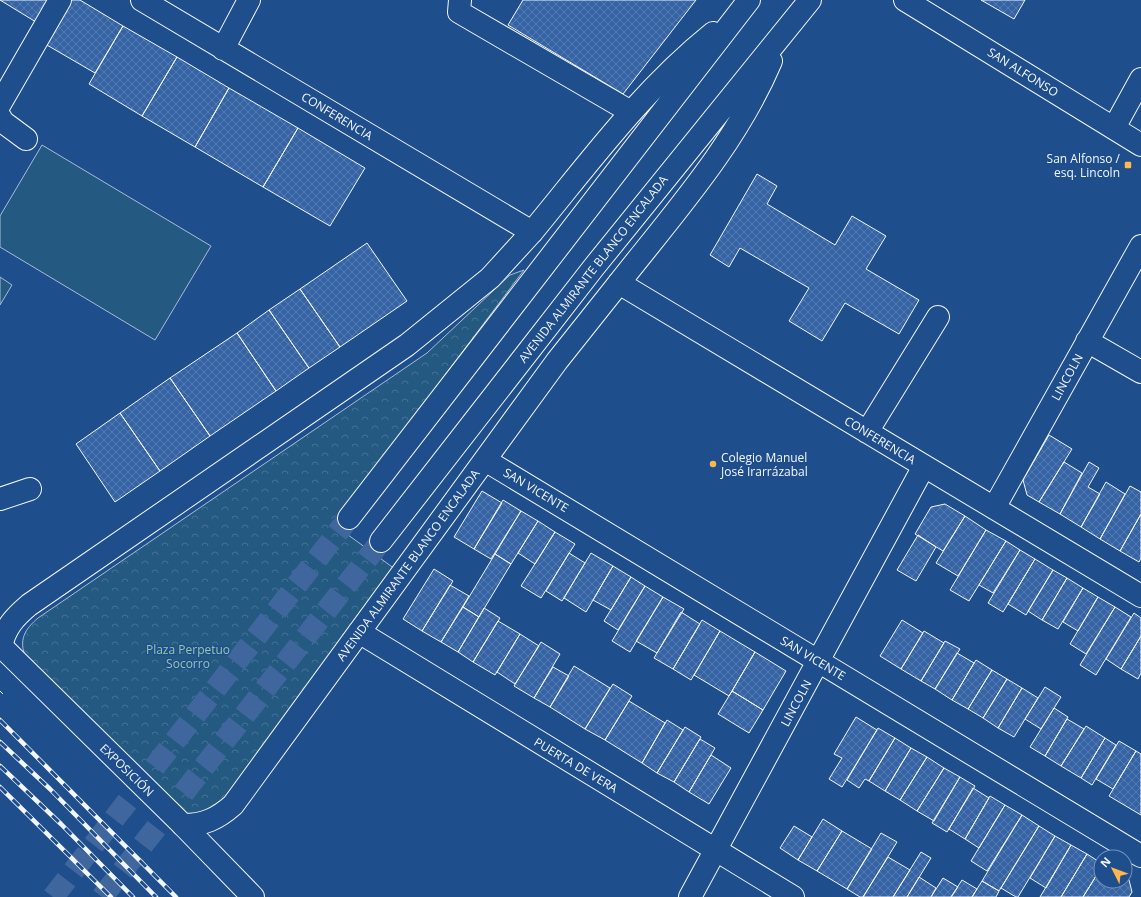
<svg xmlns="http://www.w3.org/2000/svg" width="1141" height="897" font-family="'Open Sans',sans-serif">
	<defs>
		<pattern id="park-crowns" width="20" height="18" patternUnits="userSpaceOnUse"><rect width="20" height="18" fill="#245a82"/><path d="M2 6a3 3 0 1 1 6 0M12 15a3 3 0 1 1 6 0" fill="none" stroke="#447295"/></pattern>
		<pattern id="building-cross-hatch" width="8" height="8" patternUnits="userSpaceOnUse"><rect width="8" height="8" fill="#3563a3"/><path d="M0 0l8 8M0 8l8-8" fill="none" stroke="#537ab1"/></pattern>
	</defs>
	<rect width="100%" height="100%" fill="#1f4e8c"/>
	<path fill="url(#park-crowns)" stroke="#a8bbd7" d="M 524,270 L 333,524 L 395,569 L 221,809 L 192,815 L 183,813 L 26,658 C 18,640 25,629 38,618 L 427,353 L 510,275 Z"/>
	<path fill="#245a82" stroke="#a8bbd7" d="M 42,145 L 211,246 L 155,340 L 0,247 L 0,216 Z
		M 0,277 L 12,285 L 0,305 Z"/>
	<path fill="url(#building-cross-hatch)" stroke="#f2f6ff" d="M 0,0 L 49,0 L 36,22 Z
		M 65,0 L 80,0 L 123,26 L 95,73 L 40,41 Z
		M 523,0 L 696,0 L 623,94 L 508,25 Z
		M 981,0 L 1025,0 L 1014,19 Z
		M 123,26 L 177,57 L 142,116 L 89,84 Z
		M 177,57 L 229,88 L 195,147 L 142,116 Z
		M 229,88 L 298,128 L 263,187 L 195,147 Z
		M 298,128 L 365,168 L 330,226 L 263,187 Z
		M 757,174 L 777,186 L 767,204 L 835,245 L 852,216 L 886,236 L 866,269 L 919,300 L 899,334 L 845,303 L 822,341 L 789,321 L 809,288 L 740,248 L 729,267 L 710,255 Z
		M 367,243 L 407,301 L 340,347 L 300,289 Z
		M 300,289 L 340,347 L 309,368 L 269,310 Z
		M 269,310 L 309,368 L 276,391 L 237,333 Z
		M 237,333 L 276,391 L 210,436 L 170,378 Z
		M 170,378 L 210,436 L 160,471 L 120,413 Z
		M 120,413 L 160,471 L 115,502 L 76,444 Z
		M 1049,435 L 1072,449 L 1039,502 L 1027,495 L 1023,480 Z
		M 1064,462 L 1082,473 L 1060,514 L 1039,502 Z
		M 1089,462 L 1099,468 L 1088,487 L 1100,494 L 1081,527 L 1060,514 Z
		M 1106,482 L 1125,494 L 1100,539 L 1081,527 Z
		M 1130,486 L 1141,492 L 1141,514 L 1120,551 L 1100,539 Z
		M 482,491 L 502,503 L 474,549 L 454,537 Z
		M 503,500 L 521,511 L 491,559 L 474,549 Z
		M 945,504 L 965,516 L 943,551 L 915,534 L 931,507 Z
		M 521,511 L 538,521 L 511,564 L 495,554 Z
		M 1141,514 L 1141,558 L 1139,562 L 1120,551 Z
		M 965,516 L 986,530 L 958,576 L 936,563 Z
		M 538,521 L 555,532 L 535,564 L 518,553 Z
		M 986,530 L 1006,541 L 969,601 L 950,590 Z
		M 555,532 L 575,544 L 541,598 L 521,586 Z
		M 918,535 L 936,547 L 916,581 L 897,570 Z
		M 1006,541 L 1020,550 L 993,593 L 979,585 Z
		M 1020,550 L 1035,559 L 1003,612 L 988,603 Z
		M 569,553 L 585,563 L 562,601 L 546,591 Z
		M 591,553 L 613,566 L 586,612 L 564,598 Z
		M 495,554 L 511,564 L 479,617 L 463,607 Z
		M 1035,559 L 1053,570 L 1026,615 L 1008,604 Z
		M 613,566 L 631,577 L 611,610 L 593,600 Z
		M 434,569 L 453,581 L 422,631 L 403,619 Z
		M 1053,570 L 1067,578 L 1042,620 L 1028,611 Z
		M 631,577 L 645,586 L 618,630 L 604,621 Z
		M 1067,578 L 1083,588 L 1058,629 L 1042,620 Z
		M 450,585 L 469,596 L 441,642 L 422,631 Z
		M 645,586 L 663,597 L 630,652 L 612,641 Z
		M 1083,588 L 1098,597 L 1078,631 L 1063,622 Z
		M 663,597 L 684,609 L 657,653 L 636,641 Z
		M 1098,597 L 1115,607 L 1086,654 L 1070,644 Z
		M 463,607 L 479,617 L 458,652 L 441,642 Z
		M 1115,607 L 1131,617 L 1096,675 L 1080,665 Z
		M 484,608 L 500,618 L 473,662 L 458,652 Z
		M 681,612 L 700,624 L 673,669 L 654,658 Z
		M 1134,613 L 1141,618 L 1141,636 L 1121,669 L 1106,659 Z
		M 702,620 L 720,631 L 691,680 L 673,669 Z
		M 902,620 L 923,633 L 901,669 L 880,656 Z
		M 498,621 L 520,634 L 495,675 L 473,662 Z
		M 720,631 L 755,652 L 729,696 L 694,675 Z
		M 924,631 L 944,643 L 921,681 L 901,669 Z
		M 520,634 L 539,646 L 515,684 L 497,672 Z
		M 1141,636 L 1141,673 L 1138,679 L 1121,669 Z
		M 945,641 L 960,649 L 935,689 L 921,681 Z
		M 541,642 L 560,654 L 534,698 L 514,686 Z
		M 755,652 L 786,671 L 763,710 L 732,691 Z
		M 957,653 L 974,663 L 952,700 L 935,689 Z
		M 976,660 L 992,670 L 968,709 L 952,700 Z
		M 574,666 L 610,688 L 585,729 L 550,707 Z
		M 553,667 L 569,676 L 550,707 L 534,698 Z
		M 992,670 L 1007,679 L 983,718 L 968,709 Z
		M 1007,679 L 1022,688 L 998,728 L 983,718 Z
		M 613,684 L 632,696 L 605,740 L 585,729 Z
		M 1045,687 L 1061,697 L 1041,729 L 1025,719 Z
		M 1022,688 L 1038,698 L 1014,737 L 998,728 Z
		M 732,691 L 763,710 L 749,733 L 718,714 Z
		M 629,701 L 665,723 L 642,763 L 605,740 Z
		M 1054,708 L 1068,717 L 1045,756 L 1030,747 Z
		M 856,717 L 877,730 L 842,787 L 829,779 L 842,758 L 834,754 Z
		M 1067,719 L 1084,729 L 1061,766 L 1045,756 Z
		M 667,720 L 683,730 L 657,773 L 642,763 Z
		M 1086,726 L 1105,738 L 1081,778 L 1061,766 Z
		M 685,727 L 701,737 L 674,782 L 657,773 Z
		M 878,728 L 895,738 L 869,781 L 865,779 L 859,788 L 847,780 Z
		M 895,738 L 911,748 L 885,791 L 869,781 Z
		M 1105,738 L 1116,745 L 1092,785 L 1081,778 Z
		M 700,739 L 715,748 L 689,792 L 674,782 Z
		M 1119,741 L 1136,751 L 1113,789 L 1096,779 Z
		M 911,748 L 927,757 L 900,800 L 885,791 Z
		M 1136,751 L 1141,754 L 1141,815 L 1109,796 Z
		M 711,755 L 731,768 L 709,804 L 689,792 Z
		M 927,757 L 944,768 L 917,811 L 900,800 Z
		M 944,768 L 960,777 L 934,821 L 917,811 Z
		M 960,777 L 975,786 L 947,832 L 932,823 Z
		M 973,788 L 989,798 L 965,839 L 949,829 Z
		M 990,796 L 1005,805 L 979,848 L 965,839 Z
		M 1005,805 L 1022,815 L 987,871 L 971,861 Z
		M 1022,815 L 1039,826 L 999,891 L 982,881 Z
		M 823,819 L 842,831 L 817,871 L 798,860 Z
		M 794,826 L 812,837 L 798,860 L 780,848 Z
		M 1039,826 L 1055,836 L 1018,897 L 1016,897 L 1001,888 Z
		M 842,831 L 872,849 L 847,889 L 817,871 Z
		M 881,833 L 897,842 L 863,897 L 860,897 L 847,889 Z
		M 1055,836 L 1071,845 L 1046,888 L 1030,878 Z
		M 1071,845 L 1087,854 L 1061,897 L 1040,897 Z
		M 921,852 L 931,858 L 907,897 L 893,897 Z
		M 1087,854 L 1101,863 L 1101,868 L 1083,897 L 1061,897 Z
		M 888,857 L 910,870 L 893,897 L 863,897 Z
		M 1101,868 L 1101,881 L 1125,881 L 1125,878 L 1129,880 L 1132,892 L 1129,897 L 1083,897 Z
		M 919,877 L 936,888 L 931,897 L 907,897 Z
		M 943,878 L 958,887 L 951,897 L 931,897 Z
		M 962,880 L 977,889 L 972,897 L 951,897 Z
		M 982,881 L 999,891 L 996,897 L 972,897 Z"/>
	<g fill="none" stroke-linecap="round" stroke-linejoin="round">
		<path stroke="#3f679d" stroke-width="22" stroke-dasharray="22 11" stroke-linecap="butt" d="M 53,897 L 349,518
			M 102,897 L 381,541"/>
		<g stroke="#f2f6ff" stroke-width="24">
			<path id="minor" d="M 460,0 L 459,12 L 631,112
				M 905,0 L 1141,145
				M 223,49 L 249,0
				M 0,104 L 60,0
				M 0,117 L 3,122 L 26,139
				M 1114,128 L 1141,79
				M 1087,341 L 1141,372
				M 867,432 L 938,317
				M 485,460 L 1141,856
				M 0,499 L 30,489
				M 994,508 L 1141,246
				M 359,632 L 793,897
				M 1,647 C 5,627 15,617 29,605 L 407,345 L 490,278 L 532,232 L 142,0
				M 183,825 C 204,825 217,819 233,805 L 557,361 L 619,283 L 1141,596
				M 690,897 L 924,466"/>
		</g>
		<g stroke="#f2f6ff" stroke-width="24">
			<path id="major" d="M 532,232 C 589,163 642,90 713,33
				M 619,283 C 674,213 736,144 771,61
				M 349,518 L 749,0
				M 381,541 L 594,267 L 810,0
				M 0,645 L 183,825 L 253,897"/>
		</g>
		<use href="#minor" stroke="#1f4e8c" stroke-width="22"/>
		<use href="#major" stroke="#1f4e8c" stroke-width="22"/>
		<g stroke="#f2f6ff" stroke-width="4.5">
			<path id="rail" d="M 0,720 L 176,897
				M 0,742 L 50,789 L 156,897
				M 0,766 L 61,824 L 133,897
				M 0,787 L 111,897"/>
		</g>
		<use href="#rail" stroke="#1f4e8c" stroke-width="3" stroke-dasharray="9" stroke-linecap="butt"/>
		<path stroke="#f2f6ff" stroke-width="1" stroke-dasharray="5 2" stroke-linecap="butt" d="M 0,691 L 3,694"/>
	</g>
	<g fill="#ffb74d" stroke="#1f4e8c" stroke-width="1.5">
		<rect x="1124" y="161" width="8" height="8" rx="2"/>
		<circle cx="713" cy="464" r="4"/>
	</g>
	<g text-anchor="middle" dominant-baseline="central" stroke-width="3" stroke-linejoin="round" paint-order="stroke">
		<g font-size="12" fill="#f2f6ff" stroke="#1f4e8c">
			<text transform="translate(1023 72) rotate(32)">SAN ALFONSO</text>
			<text transform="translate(337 116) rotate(31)">CONFERENCIA</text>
			<text transform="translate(593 269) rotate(-52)">AVENIDA ALMIRANTE BLANCO ENCALADA</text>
			<text transform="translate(1067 377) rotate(-61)">LINCOLN</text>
			<text transform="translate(880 440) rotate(31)">CONFERENCIA</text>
			<text transform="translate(536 490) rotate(31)">SAN VICENTE</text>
			<text transform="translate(408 565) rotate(-54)">AVENIDA ALMIRANTE BLANCO ENCALADA</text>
			<text transform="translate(813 658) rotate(31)">SAN VICENTE</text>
			<text transform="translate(796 703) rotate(-62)">LINCOLN</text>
			<text transform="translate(576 765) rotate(31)">PUERTA DE VERA</text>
			<text transform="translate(127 770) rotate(44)">EXPOSICIÓN</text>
		</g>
		<g font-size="12" fill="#f2f6ff" stroke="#1f4e8c" text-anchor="end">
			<text x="1120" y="158">San Alfonso /<tspan x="1120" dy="14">esq. Lincoln</tspan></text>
			<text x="721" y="457" text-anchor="start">Colegio Manuel<tspan x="721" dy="14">José Irarrázabal</tspan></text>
		</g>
		<g font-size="12" fill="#97c8a6" stroke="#1f4e8c">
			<text x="188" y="649">Plaza Perpetuo<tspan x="188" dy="14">Socorro</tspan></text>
		</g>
	</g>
	<g transform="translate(1113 869) rotate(312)"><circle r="19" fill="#1f4e8c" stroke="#7391ba"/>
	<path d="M0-3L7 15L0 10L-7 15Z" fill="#ffb74d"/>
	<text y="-6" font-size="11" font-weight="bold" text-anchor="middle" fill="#f2f6ff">N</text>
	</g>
</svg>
